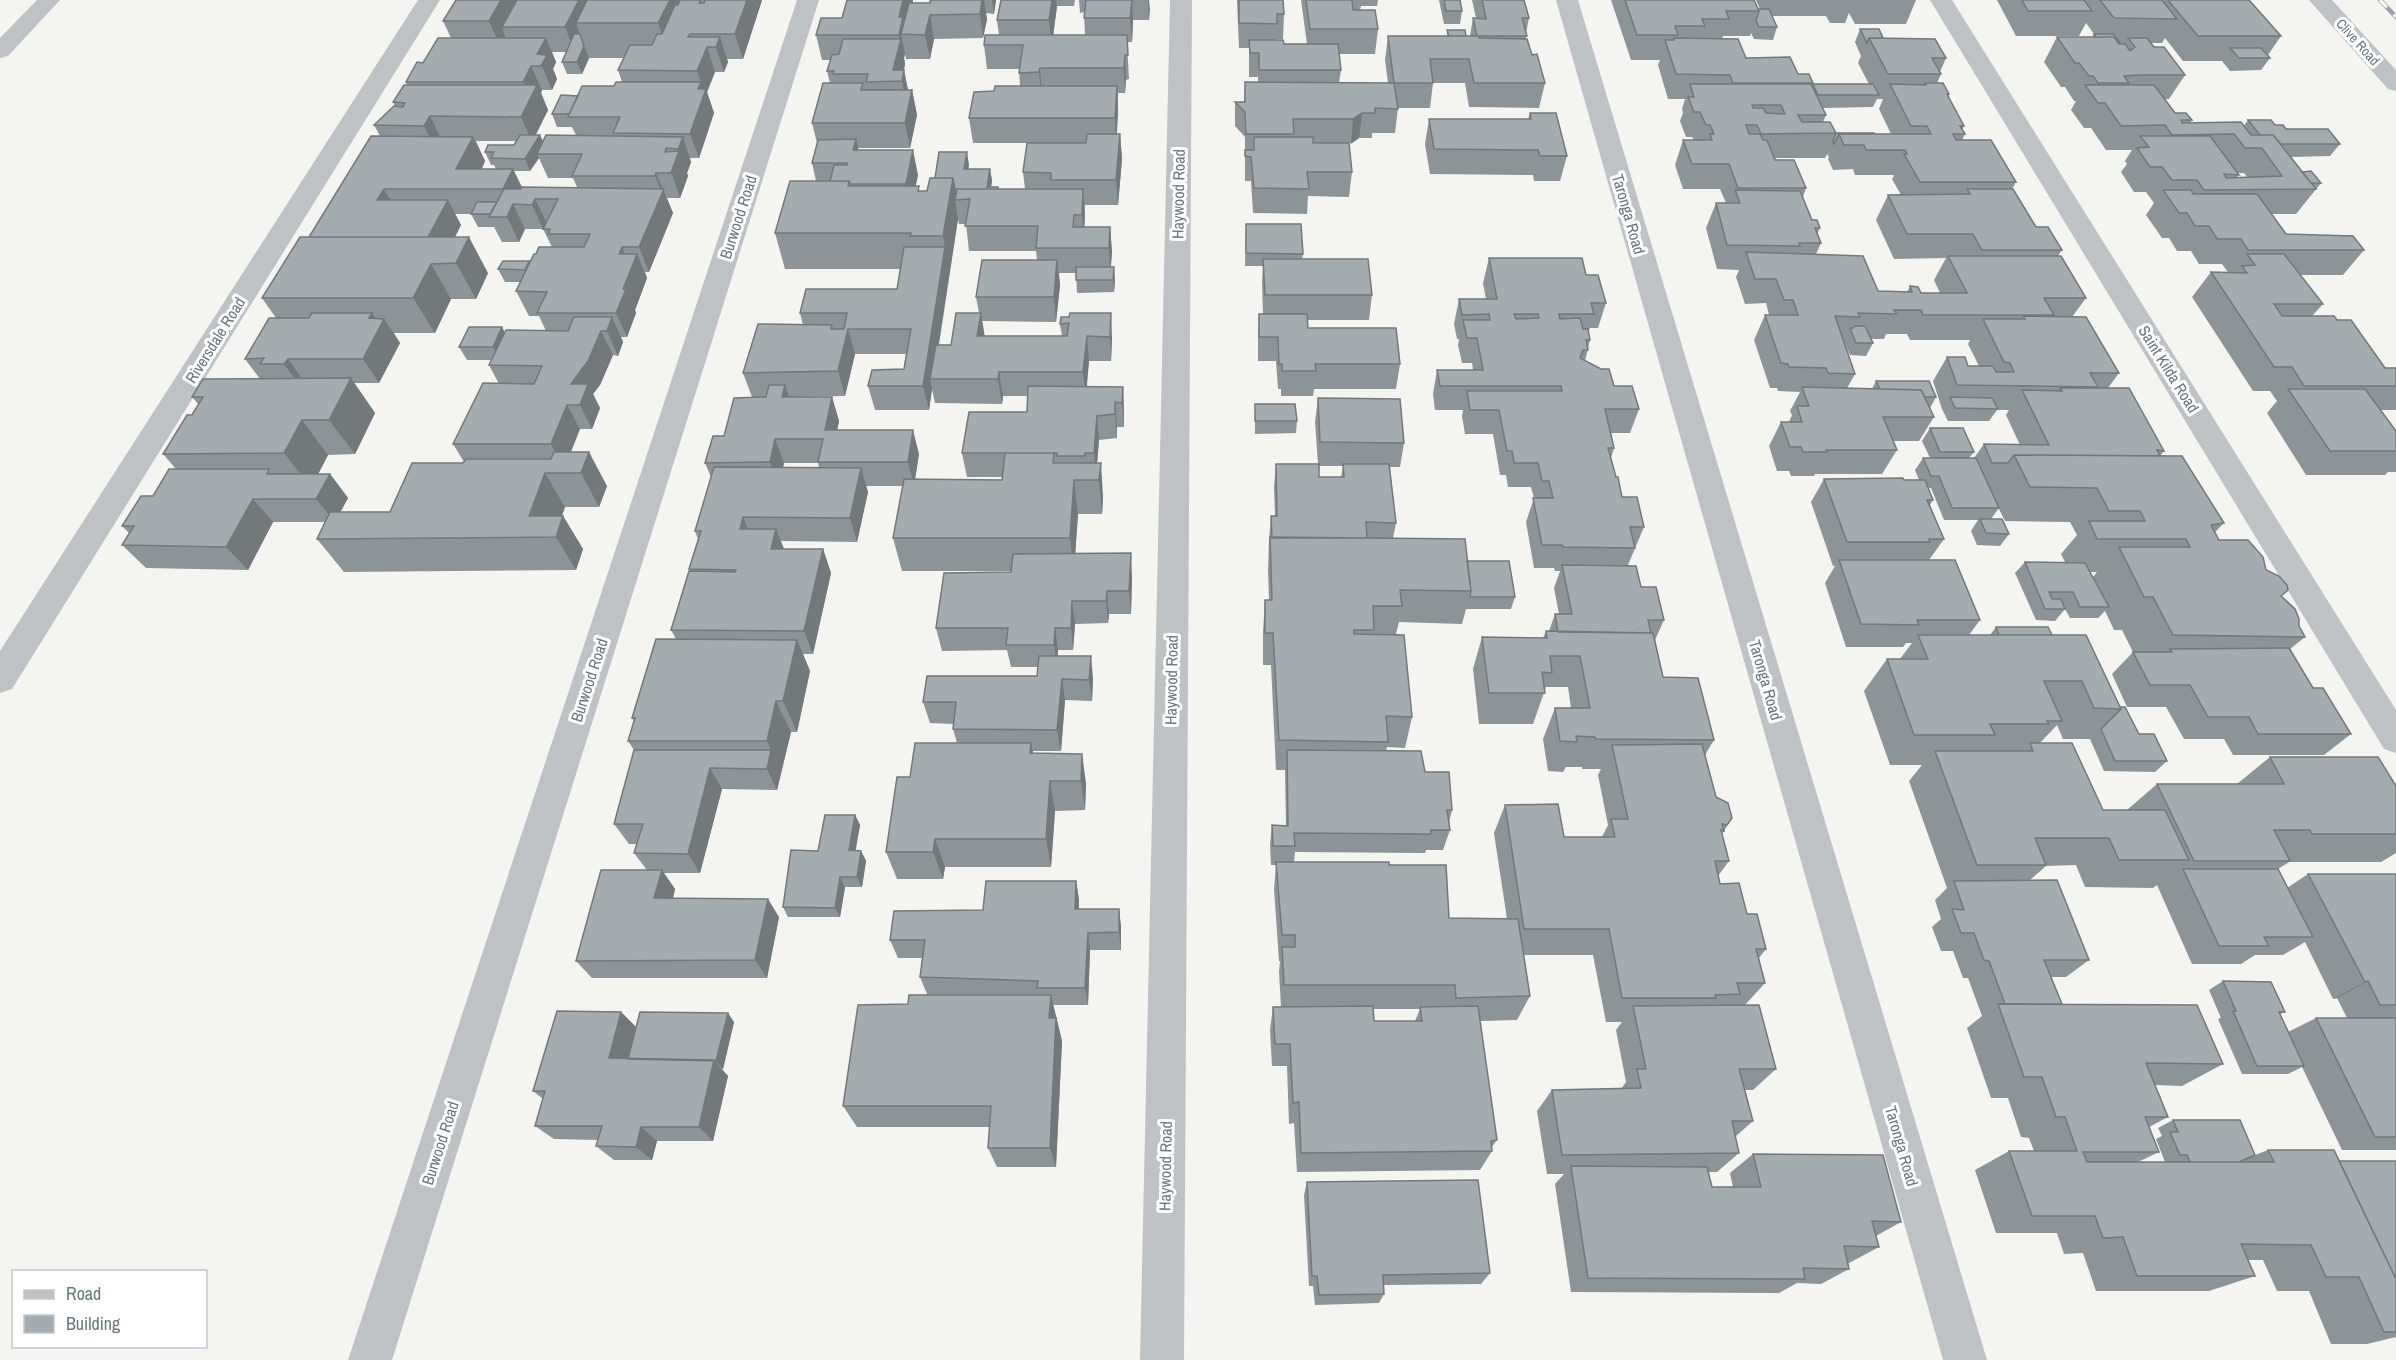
<svg xmlns="http://www.w3.org/2000/svg" width="2396" height="1360" font-family="'Archivo Narrow',sans-serif">
	<rect width="100%" height="100%" fill="#f4f4f1"/>
	<g fill="none" stroke-linecap="round" stroke-linejoin="round">
		<path fill="#bec2c5" fill-rule="evenodd" d="M 37,0 L 60,0 L 8,56 L 0,58 L 0,38 Z
			M 418,0 L 440,0 L 12,689 L 0,693 L 0,651 Z
			M 797,0 L 819,0 L 392,1360 L 348,1360 Z
			M 1170,0 L 1192,0 L 1184,1360 L 1140,1360 Z
			M 1556,0 L 1578,0 L 1987,1360 L 1943,1360 Z
			M 1930,0 L 1952,0 L 2396,710 L 2396,753 L 2384,749 Z
			M 2309,0 L 2332,0 L 2396,70 L 2396,91 L 2388,89 Z"/>
		<g stroke="#9ca3a7" stroke-width="4.5">
			<path id="rail" d="M 2380,0 L 2396,17"/>
		</g>
		<use href="#rail" stroke="#fff" stroke-width="3" stroke-dasharray="10" stroke-linecap="butt"/>
	</g>
	<path fill="#8d9497" fill-rule="evenodd" d="M 456,0 L 762,0 L 743,59 L 727,59 L 728,62 L 724,72 L 715,72 L 707,92 L 714,113 L 699,158 L 690,158 L 691,162 L 687,173 L 688,176 L 680,198 L 667,198 L 673,213 L 649,272 L 645,272 L 647,278 L 635,310 L 636,313 L 627,337 L 621,337 L 623,342 L 618,356 L 613,355 L 600,385 L 593,394 L 600,408 L 592,429 L 580,429 L 571,452 L 607,486 L 599,507 L 565,507 L 562,516 L 563,516 L 583,549 L 576,570 L 344,572 L 317,539 L 325,522 L 273,522 L 248,570 L 146,568 L 122,545 L 129,533 L 122,526 L 153,496 L 176,469 L 163,454 L 192,415 L 199,405 L 192,397 L 260,379 L 245,359 L 276,318 L 262,298 L 309,237 L 380,136 L 374,125 L 395,106 L 393,102 L 407,85 L 406,82 L 423,63 L 451,38 L 443,21 ZM 552,52 L 566,52 L 562,62 L 567,74 L 582,74 L 589,58 L 624,58 L 618,70 L 622,82 L 614,86 L 578,96 L 552,114 L 557,127 L 572,127 L 576,135 L 543,141 L 536,135 L 548,110 L 541,93 L 542,90 L 552,90 L 557,79 L 553,69 L 556,62 ZM 476,141 L 517,141 L 514,145 L 485,152 L 491,165 L 494,165 L 496,169 L 482,169 L 485,161 ZM 539,158 L 548,178 L 573,178 L 577,187 L 522,187 L 514,171 L 530,171 ZM 455,214 L 471,214 L 478,227 L 494,227 L 502,242 L 519,242 L 525,229 L 543,229 L 552,247 L 536,254 L 530,263 L 529,261 L 498,269 L 505,282 L 520,282 L 516,291 L 529,316 L 539,316 L 546,331 L 505,332 L 459,347 L 467,360 L 491,360 L 489,365 L 499,384 L 453,444 L 464,462 L 463,463 L 390,512 L 340,512 L 348,498 L 330,474 L 318,474 L 328,455 L 355,454 L 375,413 L 354,383 L 379,383 L 400,343 L 394,333 L 435,333 L 451,299 L 476,299 L 488,273 L 455,237 L 461,225 Z
		M 847,0 L 918,0 L 913,0 L 913,3 L 930,3 L 929,0 L 996,0 L 994,14 L 986,13 L 987,19 L 983,38 L 934,39 L 930,59 L 906,59 L 905,54 L 904,58 L 905,64 L 904,70 L 908,90 L 912,90 L 917,115 L 910,148 L 858,148 L 858,150 L 918,175 L 915,186 L 920,191 L 927,191 L 935,178 L 969,165 L 968,169 L 990,169 L 992,181 L 991,187 L 998,189 L 1025,189 L 1023,172 L 1077,143 L 973,143 L 969,118 L 994,91 L 1020,86 L 1019,69 L 987,69 L 984,45 L 999,35 L 997,20 L 1001,0 L 1075,0 L 1074,6 L 1057,6 L 1053,35 L 1085,35 L 1084,12 L 1080,13 L 1079,0 L 1149,0 L 1149,20 L 1133,20 L 1132,42 L 1127,42 L 1129,79 L 1126,80 L 1125,93 L 1118,93 L 1118,111 L 1117,134 L 1120,134 L 1122,159 L 1118,205 L 1085,205 L 1084,227 L 1110,227 L 1112,252 L 1111,267 L 1115,280 L 1114,292 L 1077,293 L 1076,273 L 1059,273 L 1060,285 L 1056,322 L 982,321 L 984,336 L 1062,336 L 1060,324 L 1061,317 L 1112,338 L 1111,361 L 1089,361 L 1086,387 L 1123,387 L 1124,411 L 1124,427 L 1117,427 L 1117,438 L 1099,440 L 1097,463 L 1103,497 L 1102,514 L 1078,514 L 1075,554 L 1132,576 L 1131,614 L 1109,614 L 1108,623 L 1075,624 L 1073,650 L 1058,650 L 1058,656 L 1093,678 L 1092,701 L 1065,700 L 1061,751 L 1033,751 L 1033,753 L 1086,783 L 1085,810 L 1055,811 L 1051,867 L 945,867 L 943,879 L 897,879 L 886,852 L 910,777 L 957,743 L 953,729 L 954,724 L 930,723 L 923,702 L 1037,676 L 1038,667 L 1011,667 L 1007,650 L 942,651 L 936,628 L 1011,571 L 902,571 L 893,538 L 903,486 L 866,486 L 868,492 L 857,542 L 781,541 L 784,549 L 823,549 L 831,573 L 813,654 L 803,654 L 810,671 L 797,732 L 791,732 L 777,790 L 722,789 L 700,873 L 663,873 L 675,889 L 673,898 L 779,917 L 767,978 L 592,978 L 576,961 L 647,870 L 634,853 L 637,844 L 629,844 L 614,824 L 634,750 L 628,741 L 634,721 L 632,718 L 676,639 L 671,630 L 690,571 L 689,569 L 698,539 L 695,531 L 711,477 L 705,463 L 724,436 L 766,397 L 752,397 L 743,373 L 803,325 L 800,313 L 897,289 L 900,269 L 785,269 L 775,233 L 816,181 L 812,163 L 817,143 L 812,123 L 830,83 L 827,71 L 831,60 L 822,60 L 816,35 L 842,18 ZM 958,219 L 959,224 L 966,224 L 969,251 L 1036,251 L 1037,260 L 976,297 L 979,313 L 951,345 L 939,345 ZM 855,354 L 906,354 L 904,369 L 868,386 L 875,410 L 929,410 L 932,389 L 935,403 L 1002,404 L 1003,396 L 1028,396 L 1027,412 L 962,453 L 967,477 L 1002,477 L 1002,480 L 915,479 L 919,454 L 837,430 L 839,421 L 832,397 L 789,397 L 845,396 ZM 784,463 L 818,463 L 819,468 L 783,468 Z
		M 1237,0 L 1283,0 L 1284,14 L 1283,39 L 1276,39 L 1276,40 L 1284,44 L 1307,44 L 1301,0 L 1378,0 L 1377,6 L 1361,6 L 1360,10 L 1378,29 L 1375,54 L 1339,54 L 1341,70 L 1339,83 L 1388,83 L 1385,60 L 1388,36 L 1447,36 L 1447,30 L 1466,36 L 1470,36 L 1473,18 L 1476,18 L 1472,0 L 1524,0 L 1529,18 L 1526,33 L 1526,39 L 1532,55 L 1545,83 L 1539,108 L 1469,107 L 1465,83 L 1433,83 L 1430,108 L 1398,108 L 1395,133 L 1372,133 L 1372,138 L 1359,138 L 1349,144 L 1352,172 L 1349,197 L 1308,196 L 1307,214 L 1253,213 L 1251,181 L 1245,181 L 1245,137 L 1235,126 L 1235,102 L 1244,102 L 1245,82 L 1258,82 L 1258,77 L 1249,77 L 1249,48 L 1239,48 Z
		M 1439,0 L 1460,0 L 1462,11 L 1460,24 L 1444,24 Z
		M 1611,0 L 1754,0 L 1758,9 L 1760,9 L 1756,0 L 1916,0 L 1906,24 L 1855,24 L 1849,13 L 1845,23 L 1830,23 L 1826,16 L 1772,16 L 1777,27 L 1773,40 L 1754,39 L 1751,33 L 1750,36 L 1723,36 L 1722,39 L 1746,58 L 1798,74 L 1813,83 L 1812,86 L 1813,84 L 1869,84 L 1858,63 L 1861,56 L 1855,42 L 1860,29 L 1883,38 L 1946,58 L 1940,72 L 1941,74 L 1937,83 L 1949,94 L 1948,97 L 1964,126 L 1962,130 L 1965,134 L 1962,140 L 2016,182 L 2012,189 L 2036,227 L 2062,250 L 2058,256 L 2086,298 L 2072,317 L 2119,373 L 2108,388 L 2164,451 L 2160,456 L 2224,523 L 2215,532 L 2219,540 L 2266,570 L 2305,637 L 2290,649 L 2313,688 L 2351,734 L 2324,755 L 2233,755 L 2224,739 L 2184,739 L 2166,707 L 2127,707 L 2112,674 L 2133,652 L 2122,630 L 2114,630 L 2105,611 L 2098,618 L 2070,618 L 2065,609 L 2055,621 L 2036,620 L 2015,573 L 2025,562 L 2065,562 L 2061,554 L 2077,535 L 2070,522 L 2005,521 L 1998,507 L 1999,508 L 1991,519 L 2009,534 L 2000,546 L 1977,545 L 1971,531 L 1978,520 L 1944,520 L 1931,488 L 1928,488 L 1933,500 L 1930,505 L 1944,539 L 1929,560 L 1980,620 L 1969,635 L 1990,635 L 1996,627 L 2052,635 L 2120,707 L 2139,734 L 2167,761 L 2155,772 L 2104,771 L 2090,739 L 2063,739 L 2057,725 L 2040,743 L 2103,810 L 2127,810 L 2157,784 L 2237,784 L 2270,757 L 2396,786 L 2396,853 L 2381,862 L 2289,862 L 2278,869 L 2287,888 L 2308,874 L 2396,874 L 2396,1150 L 2342,1150 L 2302,1067 L 2288,1074 L 2242,1074 L 2218,1019 L 2221,1018 L 2209,990 L 2223,981 L 2285,1012 L 2280,1014 L 2288,1032 L 2316,1018 L 2347,1018 L 2337,998 L 2333,999 L 2305,942 L 2283,955 L 2255,955 L 2241,964 L 2192,964 L 2157,885 L 2153,888 L 2085,887 L 2076,865 L 2046,866 L 2029,881 L 2089,960 L 2066,977 L 2051,977 L 2062,1004 L 2223,1064 L 2182,1086 L 2155,1085 L 2168,1117 L 2149,1127 L 2159,1152 L 2138,1162 L 2165,1162 L 2156,1139 L 2162,1136 L 2158,1128 L 2173,1120 L 2255,1155 L 2268,1150 L 2339,1161 L 2396,1161 L 2396,1337 L 2367,1344 L 2331,1344 L 2309,1291 L 2277,1291 L 2263,1260 L 2248,1260 L 2255,1276 L 2209,1291 L 2096,1291 L 2083,1253 L 2064,1254 L 2057,1233 L 1996,1233 L 1975,1170 L 2009,1151 L 2034,1151 L 2029,1138 L 2021,1137 L 2008,1098 L 1991,1098 L 1967,1028 L 1982,1016 L 1968,978 L 1963,978 L 1953,951 L 1941,951 L 1932,927 L 1941,919 L 1935,900 L 1947,888 L 1909,781 L 1922,765 L 1890,765 L 1864,691 L 1887,659 L 1900,659 L 1912,643 L 1906,643 L 1903,647 L 1846,647 L 1825,583 L 1835,566 L 1833,566 L 1811,502 L 1824,479 L 1919,480 L 1915,470 L 1923,458 L 1930,458 L 1922,441 L 1930,428 L 1974,452 L 1969,458 L 1974,458 L 1984,444 L 2020,445 L 2006,415 L 2009,410 L 1997,410 L 1989,421 L 1948,421 L 1942,409 L 1933,381 L 1947,357 L 1968,366 L 1979,366 L 1968,344 L 1970,340 L 1910,340 L 1907,334 L 1886,334 L 1884,339 L 1871,339 L 1873,343 L 1866,356 L 1850,355 L 1844,341 L 1855,374 L 1847,388 L 1872,389 L 1876,381 L 1936,397 L 1930,408 L 1934,417 L 1919,441 L 1893,441 L 1897,450 L 1882,474 L 1815,474 L 1814,476 L 1791,476 L 1789,471 L 1777,471 L 1769,446 L 1781,422 L 1789,422 L 1792,415 L 1790,411 L 1800,392 L 1778,391 L 1777,388 L 1770,388 L 1754,340 L 1765,315 L 1769,315 L 1766,303 L 1745,304 L 1736,277 L 1739,270 L 1717,269 L 1706,228 L 1716,203 L 1726,203 L 1720,189 L 1683,189 L 1675,165 L 1683,140 L 1694,140 L 1692,137 L 1686,137 L 1680,121 L 1683,113 L 1682,109 L 1685,99 L 1668,99 L 1658,65 L 1660,60 L 1631,60 ZM 1877,99 L 1883,99 L 1879,109 L 1891,134 L 1836,133 L 1823,122 L 1826,115 L 1822,108 L 1873,107 ZM 1827,154 L 1829,157 L 1828,159 L 1833,170 L 1853,169 L 1855,175 L 1893,175 L 1894,176 L 1892,179 L 1901,195 L 1888,195 L 1876,220 L 1894,259 L 1946,258 L 1934,280 L 1940,293 L 1921,293 L 1910,286 L 1907,292 L 1878,291 L 1816,254 L 1821,243 L 1817,234 L 1820,228 L 1812,220 L 1803,197 L 1806,188 L 1775,158 L 1825,158 ZM 2090,572 L 2097,572 L 2093,577 Z
		M 1997,0 L 2249,0 L 2281,36 L 2268,55 L 2270,58 L 2261,70 L 2230,71 L 2222,61 L 2183,61 L 2165,38 L 2162,43 L 2151,43 L 2185,75 L 2169,99 L 2165,99 L 2175,113 L 2192,120 L 2190,123 L 2244,126 L 2248,120 L 2275,125 L 2340,144 L 2330,156 L 2291,157 L 2302,172 L 2321,183 L 2296,214 L 2272,214 L 2286,234 L 2364,250 L 2343,275 L 2300,275 L 2323,304 L 2312,316 L 2337,320 L 2385,368 L 2396,368 L 2396,410 L 2380,410 L 2396,431 L 2396,472 L 2388,472 L 2385,475 L 2306,475 L 2267,413 L 2277,401 L 2270,391 L 2253,391 L 2192,297 L 2211,272 L 2228,272 L 2222,264 L 2199,264 L 2191,251 L 2177,251 L 2169,238 L 2162,238 L 2146,215 L 2154,203 L 2146,192 L 2134,192 L 2121,172 L 2127,164 L 2125,161 L 2132,150 L 2106,150 L 2091,128 L 2084,128 L 2071,110 L 2076,101 L 2074,101 L 2065,87 L 2061,87 L 2044,62 L 2057,37 L 2092,37 L 2094,34 L 2086,23 L 2079,36 L 2016,36 ZM 2237,173 L 2244,173 L 2247,177 L 2237,177 L 2239,175 Z
		M 1530,113 L 1567,156 L 1560,181 L 1534,181 L 1533,175 L 1430,174 L 1425,144 L 1429,119 L 1528,119 Z
		M 1246,224 L 1303,254 L 1302,259 L 1372,295 L 1369,320 L 1307,320 L 1308,328 L 1400,364 L 1396,389 L 1314,389 L 1313,396 L 1281,396 L 1281,389 L 1278,389 L 1276,361 L 1258,361 L 1258,339 L 1259,314 L 1263,314 L 1262,283 L 1263,266 L 1245,266 Z
		M 1489,258 L 1586,275 L 1606,303 L 1598,328 L 1590,328 L 1588,332 L 1590,340 L 1585,361 L 1639,409 L 1630,433 L 1611,433 L 1614,448 L 1611,458 L 1616,477 L 1622,497 L 1644,527 L 1628,565 L 1641,587 L 1664,620 L 1655,640 L 1663,677 L 1714,740 L 1705,755 L 1716,797 L 1732,818 L 1722,834 L 1729,861 L 1718,876 L 1720,884 L 1747,914 L 1766,949 L 1759,958 L 1765,983 L 1745,1005 L 1776,1069 L 1753,1090 L 1745,1090 L 1753,1121 L 1735,1137 L 1739,1153 L 1717,1172 L 1708,1172 L 1712,1187 L 1733,1187 L 1730,1173 L 1753,1154 L 1901,1222 L 1876,1236 L 1879,1247 L 1849,1263 L 1848,1263 L 1849,1269 L 1821,1284 L 1797,1283 L 1779,1293 L 1571,1292 L 1555,1184 L 1564,1174 L 1547,1174 L 1537,1111 L 1552,1090 L 1621,1089 L 1626,1082 L 1616,1030 L 1622,1022 L 1606,1022 L 1593,955 L 1524,955 L 1530,996 L 1517,1020 L 1480,1021 L 1497,1140 L 1491,1148 L 1492,1151 L 1480,1170 L 1297,1172 L 1294,1123 L 1289,1124 L 1287,1066 L 1272,1066 L 1270,1030 L 1273,1007 L 1281,1007 L 1279,972 L 1280,961 L 1279,961 L 1274,889 L 1276,865 L 1271,865 L 1270,845 L 1272,825 L 1286,826 L 1285,770 L 1276,770 L 1271,665 L 1263,665 L 1263,632 L 1265,600 L 1269,600 L 1268,571 L 1269,540 L 1271,516 L 1275,516 L 1274,487 L 1276,464 L 1318,464 L 1315,422 L 1318,398 L 1404,443 L 1400,467 L 1390,467 L 1396,523 L 1393,538 L 1467,561 L 1515,597 L 1511,609 L 1466,609 L 1462,624 L 1399,622 L 1396,634 L 1412,717 L 1405,748 L 1387,747 L 1386,751 L 1425,772 L 1452,810 L 1449,822 L 1450,830 L 1443,850 L 1426,850 L 1425,853 L 1295,852 L 1294,862 L 1389,865 L 1449,918 L 1507,919 L 1494,833 L 1505,805 L 1564,837 L 1602,837 L 1608,825 L 1598,775 L 1601,769 L 1582,769 L 1582,767 L 1566,767 L 1563,772 L 1548,771 L 1543,739 L 1555,708 L 1571,708 L 1568,687 L 1546,687 L 1533,724 L 1479,724 L 1473,669 L 1482,637 L 1543,638 L 1546,631 L 1549,631 L 1555,614 L 1559,614 L 1554,588 L 1560,571 L 1555,571 L 1554,568 L 1534,568 L 1526,522 L 1534,498 L 1531,487 L 1508,487 L 1506,475 L 1500,475 L 1493,434 L 1465,434 L 1462,416 L 1463,410 L 1435,410 L 1433,394 L 1437,370 L 1473,370 L 1472,363 L 1462,363 L 1458,345 L 1459,339 L 1457,339 L 1454,324 L 1459,299 L 1486,299 L 1483,283 ZM 1319,466 L 1343,466 L 1341,477 L 1319,477 ZM 1373,1009 L 1420,1009 L 1415,1021 L 1374,1021 Z
		M 1255,404 L 1297,421 L 1296,433 L 1255,434 Z
		M 855,815 L 860,825 L 855,850 L 861,851 L 866,861 L 862,887 L 845,887 L 840,917 L 788,917 L 783,907 L 818,851 Z
		M 1076,881 L 1079,900 L 1079,909 L 1119,909 L 1121,927 L 1121,950 L 1090,950 L 1088,1005 L 1053,1005 L 1062,1041 L 1056,1167 L 997,1167 L 988,1148 L 990,1127 L 857,1127 L 843,1106 L 908,1004 L 927,994 L 920,977 L 922,958 L 898,958 L 890,940 Z
		M 621,1012 L 636,1027 L 734,1022 L 723,1069 L 721,1069 L 728,1076 L 713,1141 L 657,1141 L 652,1160 L 614,1160 L 596,1146 L 598,1140 L 554,1139 L 535,1126 L 543,1099 L 533,1091 Z
		M 1307,1182 L 1490,1273 L 1481,1284 L 1384,1285 L 1384,1294 L 1379,1303 L 1315,1305 L 1313,1286 L 1309,1286 L 1304,1195 Z"/>
	<path fill="#73787b" d="M 501,0 L 518,0 L 502,27 L 505,36 L 500,45 L 489,21 Z
		M 579,0 L 597,0 L 576,23 L 581,38 L 575,52 L 565,27 Z
		M 670,0 L 697,0 L 670,58 L 658,23 Z
		M 747,0 L 762,0 L 743,59 L 735,34 Z
		M 903,0 L 913,0 L 906,32 L 901,34 L 905,54 L 904,58 L 905,64 L 901,81 L 893,70 L 900,41 L 899,35 L 899,17 Z
		M 982,0 L 984,0 L 987,19 L 983,38 L 980,14 Z
		M 992,0 L 996,0 L 994,14 Z
		M 1052,0 L 1056,0 L 1057,6 L 1052,45 L 1049,20 Z
		M 1132,0 L 1133,20 L 1132,42 L 1130,18 Z
		M 1148,0 L 1149,0 L 1150,10 L 1149,20 Z
		M 930,15 L 934,39 L 930,59 L 925,35 Z
		M 720,37 L 728,62 L 724,72 L 716,47 Z
		M 546,38 L 556,62 L 553,69 L 557,79 L 552,90 L 537,54 Z
		M 584,46 L 589,58 L 582,74 L 577,62 Z
		M 707,47 L 715,72 L 707,92 L 714,113 L 699,158 L 690,134 L 698,89 L 701,82 L 697,71 Z
		M 1125,55 L 1126,80 L 1125,93 L 1124,68 Z
		M 531,66 L 542,90 L 541,93 L 548,110 L 532,141 L 521,117 L 530,99 L 523,82 Z
		M 1040,68 L 1042,93 L 1041,97 L 1039,72 Z
		M 904,70 L 909,95 L 906,106 L 902,81 Z
		M 1117,86 L 1118,111 L 1116,143 L 1115,118 Z
		M 912,90 L 917,115 L 910,148 L 905,123 Z
		M 1362,113 L 1359,138 L 1351,144 L 1353,119 Z
		M 430,116 L 442,141 L 437,151 L 424,126 Z
		M 1120,134 L 1122,159 L 1118,205 L 1116,180 Z
		M 540,135 L 546,147 L 537,154 L 539,158 L 530,171 L 525,159 Z
		M 473,137 L 485,161 L 471,189 L 456,169 Z
		M 683,137 L 691,162 L 687,173 L 678,149 Z
		M 856,139 L 862,164 L 853,150 Z
		M 666,148 L 673,168 L 679,151 L 688,176 L 680,198 L 665,152 Z
		M 913,150 L 918,175 L 911,209 L 906,184 Z
		M 967,152 L 969,165 L 966,182 L 964,169 Z
		M 513,169 L 525,194 L 513,204 L 525,229 L 519,242 L 507,217 L 503,189 Z
		M 990,169 L 992,181 L 989,200 L 987,187 Z
		M 656,173 L 673,213 L 649,272 L 639,247 L 662,193 L 655,176 Z
		M 953,178 L 956,200 L 955,200 L 958,219 L 933,379 L 930,379 L 932,389 L 929,410 L 923,386 L 945,248 L 943,236 Z
		M 384,189 L 398,213 L 377,200 Z
		M 1083,189 L 1085,214 L 1084,239 L 1082,215 Z
		M 535,199 L 547,223 L 543,229 L 532,205 Z
		M 448,200 L 461,225 L 441,264 L 424,244 Z
		M 1110,227 L 1112,252 L 1110,273 L 1109,248 Z
		M 469,237 L 488,273 L 476,299 L 456,263 Z
		M 622,247 L 631,269 L 637,254 L 647,278 L 635,310 L 636,313 L 627,337 L 616,313 L 623,289 L 619,254 Z
		M 1057,260 L 1060,285 L 1056,322 L 1054,297 Z
		M 431,264 L 451,299 L 435,333 L 413,298 Z
		M 1114,267 L 1115,280 L 1114,292 L 1113,280 Z
		M 372,313 L 380,326 L 384,319 L 400,343 L 379,383 L 363,359 L 369,318 Z
		M 981,313 L 985,338 L 977,336 Z
		M 1111,313 L 1112,338 L 1111,361 L 1110,337 Z
		M 612,317 L 623,342 L 618,356 L 607,331 Z
		M 502,327 L 509,340 L 500,360 L 493,347 Z
		M 848,329 L 855,354 L 845,396 L 838,371 Z
		M 601,331 L 613,355 L 600,385 L 593,394 L 600,408 L 592,429 L 580,405 L 571,384 Z
		M 1087,336 L 1089,361 L 1086,397 L 1083,372 Z
		M 288,359 L 305,383 L 302,389 L 284,364 Z
		M 999,372 L 1003,396 L 1002,404 L 998,379 Z
		M 351,378 L 375,413 L 355,454 L 329,420 Z
		M 785,385 L 793,409 L 782,397 Z
		M 1123,387 L 1124,411 L 1124,427 L 1122,403 Z
		M 832,397 L 839,421 L 833,454 L 825,430 Z
		M 1115,402 L 1117,427 L 1117,438 L 1115,414 Z
		M 567,405 L 580,429 L 564,468 L 551,444 Z
		M 1097,416 L 1099,440 L 1096,477 L 1094,453 Z
		M 302,420 L 328,455 L 311,488 L 284,453 Z
		M 913,430 L 919,454 L 914,486 L 908,462 Z
		M 775,439 L 784,463 L 778,486 L 770,462 Z
		M 589,452 L 607,486 L 599,507 L 581,473 Z
		M 1101,463 L 1103,497 L 1102,514 L 1099,480 Z
		M 861,468 L 868,492 L 857,542 L 850,518 Z
		M 545,473 L 565,507 L 554,537 L 529,516 Z
		M 330,474 L 348,498 L 335,522 L 316,499 Z
		M 1074,480 L 1078,514 L 1074,572 L 1070,538 Z
		M 253,499 L 273,522 L 248,570 L 226,547 Z
		M 563,516 L 583,549 L 576,570 L 556,537 Z
		M 743,517 L 753,541 L 740,529 Z
		M 776,529 L 785,552 L 771,549 Z
		M 823,549 L 831,573 L 813,654 L 804,631 Z
		M 1131,553 L 1132,576 L 1131,614 L 1129,591 Z
		M 1107,591 L 1109,614 L 1108,623 L 1106,601 Z
		M 1072,601 L 1075,624 L 1073,650 L 1071,628 Z
		M 1055,628 L 1058,650 L 1057,667 L 1054,645 Z
		M 797,640 L 810,671 L 797,732 L 783,701 Z
		M 1091,656 L 1093,678 L 1092,701 L 1089,680 Z
		M 1062,679 L 1065,700 L 1061,751 L 1057,730 Z
		M 776,701 L 791,732 L 777,790 L 767,769 L 771,750 L 767,741 Z
		M 1031,743 L 1037,773 L 1030,753 Z
		M 1082,754 L 1086,783 L 1085,810 L 1081,781 Z
		M 710,768 L 722,789 L 700,873 L 688,854 Z
		M 1050,781 L 1055,811 L 1051,867 L 1046,839 Z
		M 855,815 L 860,825 L 854,860 L 849,850 Z
		M 935,839 L 945,867 L 943,879 L 933,852 Z
		M 861,851 L 866,861 L 862,887 L 857,877 Z
		M 662,870 L 675,889 L 669,917 L 654,898 Z
		M 840,877 L 845,887 L 840,917 L 835,908 Z
		M 1076,881 L 1079,900 L 1078,927 L 1075,909 Z
		M 768,899 L 779,917 L 767,978 L 755,960 Z
		M 1119,909 L 1121,927 L 1121,950 L 1119,932 Z
		M 1088,933 L 1090,950 L 1088,1005 L 1085,988 Z
		M 2368,981 L 2337,998 L 2333,999 L 2365,982 Z
		M 1051,995 L 1062,1041 L 1056,1167 L 1050,1148 L 1049,1018 Z
		M 621,1012 L 637,1028 L 625,1074 L 609,1058 Z
		M 728,1013 L 734,1022 L 723,1069 L 716,1061 Z
		M 714,1060 L 728,1076 L 713,1141 L 699,1127 Z
		M 641,1127 L 657,1141 L 652,1160 L 636,1147 Z"/>
	<path fill="#a4acb0" stroke="#73787b" stroke-width="1.5" fill-rule="evenodd" d="M 456,0 L 501,0 L 489,21 L 443,21 Z
		M 517,0 L 579,0 L 565,27 L 502,27 Z
		M 587,0 L 670,0 L 658,23 L 576,23 Z
		M 680,0 L 701,0 L 699,3 L 704,3 L 705,0 L 747,0 L 735,34 L 690,34 L 688,37 L 720,37 L 716,47 L 707,47 L 697,71 L 618,70 L 630,45 L 652,45 L 657,34 L 662,34 L 675,5 L 678,5 Z
		M 847,0 L 903,0 L 899,17 L 903,17 L 899,35 L 816,35 L 821,18 L 842,18 Z
		M 931,0 L 982,0 L 980,14 L 930,15 L 925,35 L 901,34 L 909,3 L 930,3 Z
		M 1001,0 L 1052,0 L 1049,20 L 997,20 Z
		M 1086,0 L 1132,0 L 1130,18 L 1084,18 Z
		M 1239,0 L 1283,0 L 1284,14 L 1277,14 L 1277,24 L 1239,23 Z
		M 1306,0 L 1352,0 L 1353,10 L 1375,10 L 1378,29 L 1310,29 Z
		M 1444,0 L 1460,0 L 1462,11 L 1446,11 Z
		M 1482,0 L 1524,0 L 1529,18 L 1522,18 L 1527,36 L 1477,36 L 1473,18 L 1486,19 Z
		M 1625,0 L 1754,0 L 1759,11 L 1726,11 L 1729,19 L 1702,19 L 1705,26 L 1675,26 L 1678,35 L 1637,35 Z
		M 2022,0 L 2084,0 L 2092,11 L 2028,11 Z
		M 2100,0 L 2162,0 L 2177,19 L 2114,18 Z
		M 2168,0 L 2249,0 L 2281,36 L 2198,36 Z
		M 1758,9 L 1769,9 L 1777,27 L 1759,27 L 1756,20 L 1759,11 Z
		M 1860,29 L 1879,29 L 1883,38 L 1869,38 L 1867,43 Z
		M 1447,30 L 1465,30 L 1466,36 L 1449,36 Z
		M 574,34 L 580,34 L 584,46 L 577,62 L 562,62 Z
		M 2094,34 L 2113,34 L 2121,44 L 2119,44 L 2114,37 L 2096,37 Z
		M 985,35 L 1127,35 L 1128,55 L 1125,55 L 1124,68 L 1040,68 L 1039,72 L 1019,73 L 1023,45 L 984,45 Z
		M 1388,36 L 1479,36 L 1479,38 L 1527,39 L 1532,55 L 1537,54 L 1545,83 L 1474,83 L 1469,59 L 1430,59 L 1433,83 L 1394,83 Z
		M 2057,37 L 2114,37 L 2119,44 L 2125,44 L 2130,51 L 2135,47 L 2128,38 L 2147,38 L 2154,47 L 2164,47 L 2185,75 L 2139,75 L 2124,76 L 2129,83 L 2098,83 L 2093,76 L 2089,76 L 2079,63 L 2075,63 Z
		M 438,38 L 546,38 L 537,54 L 547,55 L 541,66 L 531,66 L 523,82 L 406,82 L 417,62 L 423,63 Z
		M 1674,38 L 1738,39 L 1746,58 L 1790,57 L 1798,74 L 1809,74 L 1813,83 L 1733,83 L 1730,75 L 1676,74 L 1665,40 L 1674,40 Z
		M 1869,38 L 1935,39 L 1946,58 L 1932,58 L 1941,74 L 1888,74 Z
		M 843,39 L 901,39 L 893,70 L 904,70 L 902,81 L 866,82 L 868,74 L 833,74 L 834,71 L 827,71 L 832,55 L 839,54 Z
		M 1249,40 L 1283,40 L 1284,44 L 1338,44 L 1341,70 L 1259,70 L 1259,53 L 1250,53 Z
		M 2230,48 L 2261,48 L 2270,58 L 2239,58 Z
		M 616,82 L 701,82 L 698,89 L 706,89 L 690,134 L 613,133 L 620,117 L 568,117 L 582,86 L 614,86 Z
		M 1245,82 L 1394,83 L 1398,109 L 1375,108 L 1375,113 L 1362,113 L 1353,119 L 1293,119 L 1294,134 L 1246,134 L 1245,112 L 1235,102 L 1245,102 Z
		M 823,83 L 863,83 L 861,90 L 912,90 L 905,123 L 812,123 Z
		M 1925,83 L 1943,83 L 1949,94 L 1947,94 L 1964,126 L 1960,126 L 1965,134 L 1953,134 L 1956,140 L 1991,140 L 2016,182 L 1920,182 L 1904,154 L 1907,154 L 1905,150 L 1866,150 L 1864,145 L 1844,145 L 1839,134 L 1931,134 L 1927,126 L 1911,126 L 1890,84 L 1926,85 Z
		M 1690,84 L 1811,84 L 1826,115 L 1798,115 L 1802,122 L 1830,122 L 1836,133 L 1761,134 L 1757,125 L 1746,125 L 1749,134 L 1760,134 L 1763,140 L 1767,140 L 1775,160 L 1794,160 L 1806,188 L 1738,188 L 1729,164 L 1692,164 L 1683,140 L 1712,140 L 1710,134 L 1714,134 L 1710,125 L 1706,125 L 1700,112 L 1694,112 L 1688,97 L 1694,97 ZM 1752,105 L 1781,105 L 1785,114 L 1766,113 L 1763,108 L 1753,108 Z
		M 1813,84 L 1873,84 L 1879,95 L 1818,95 Z
		M 404,85 L 537,85 L 521,117 L 430,116 L 424,126 L 374,125 L 394,106 L 403,107 L 405,103 L 393,102 Z
		M 2085,85 L 2154,85 L 2175,113 L 2186,113 L 2192,120 L 2181,120 L 2182,123 L 2241,122 L 2251,135 L 2273,135 L 2316,189 L 2204,190 L 2197,180 L 2172,180 L 2162,167 L 2150,167 L 2137,148 L 2149,147 L 2140,136 L 2210,136 L 2239,175 L 2224,174 L 2226,178 L 2282,176 L 2262,148 L 2245,148 L 2234,134 L 2172,135 L 2165,125 L 2121,126 L 2105,103 L 2098,103 Z
		M 995,86 L 1117,86 L 1115,118 L 969,118 L 974,92 L 994,91 Z
		M 561,95 L 578,96 L 569,114 L 552,114 Z
		M 1530,113 L 1556,113 L 1567,156 L 1540,156 L 1538,150 L 1434,149 L 1429,119 L 1531,119 Z
		M 2248,120 L 2271,120 L 2275,125 L 2283,125 L 2286,129 L 2328,129 L 2340,144 L 2281,144 L 2273,135 L 2260,135 Z
		M 1836,133 L 1874,133 L 1875,134 L 1839,134 L 1834,144 L 1833,141 Z
		M 1087,134 L 1120,134 L 1116,180 L 1051,180 L 1051,173 L 1023,172 L 1027,143 L 1086,143 Z
		M 520,135 L 540,135 L 525,159 L 491,158 L 494,152 L 485,152 L 488,145 L 514,145 Z
		M 546,135 L 683,137 L 678,149 L 666,148 L 665,152 L 679,151 L 671,173 L 656,173 L 655,176 L 572,176 L 582,154 L 537,154 Z
		M 371,136 L 473,137 L 456,169 L 513,169 L 503,189 L 384,189 L 377,200 L 448,200 L 428,237 L 309,237 Z
		M 1254,137 L 1313,137 L 1313,143 L 1349,143 L 1352,172 L 1307,172 L 1309,189 L 1254,188 L 1251,157 L 1245,156 L 1245,150 L 1254,150 Z
		M 856,139 L 853,150 L 913,150 L 906,184 L 850,184 L 849,181 L 830,181 L 834,165 L 847,165 L 847,163 L 812,163 L 818,140 Z
		M 939,152 L 967,152 L 964,169 L 990,169 L 987,187 L 998,187 L 998,189 L 957,189 L 956,195 L 953,178 L 935,178 Z
		M 2311,171 L 2321,183 L 2311,183 L 2302,172 Z
		M 930,178 L 953,178 L 943,236 L 910,236 L 911,233 L 775,233 L 790,181 L 849,181 L 848,186 L 919,186 L 918,191 L 927,191 Z
		M 522,187 L 664,189 L 639,247 L 622,247 L 619,254 L 637,254 L 623,289 L 626,289 L 616,313 L 537,313 L 547,292 L 516,291 L 534,254 L 536,254 L 539,247 L 584,247 L 590,234 L 548,234 L 550,229 L 543,229 L 558,199 L 535,199 L 532,205 L 513,204 L 507,217 L 489,217 L 504,189 L 521,189 Z
		M 957,189 L 1083,189 L 1082,215 L 1074,215 L 1073,227 L 1110,227 L 1109,248 L 1036,248 L 1038,226 L 965,226 L 970,199 L 955,200 Z
		M 1967,189 L 2013,189 L 2036,227 L 2048,227 L 2062,250 L 1982,250 L 1973,234 L 1907,234 L 1888,195 L 1970,194 Z
		M 1735,190 L 1800,191 L 1812,220 L 1817,220 L 1820,228 L 1815,228 L 1821,243 L 1799,243 L 1800,246 L 1727,245 L 1716,203 L 1740,203 Z
		M 2163,190 L 2191,190 L 2193,194 L 2257,194 L 2286,234 L 2353,236 L 2364,250 L 2248,250 L 2241,239 L 2217,239 L 2209,226 L 2195,226 L 2187,213 L 2179,213 Z
		M 477,202 L 497,202 L 490,214 L 471,214 Z
		M 1246,224 L 1301,224 L 1303,254 L 1246,253 Z
		M 300,237 L 469,237 L 456,263 L 431,264 L 413,298 L 262,298 Z
		M 904,247 L 945,247 L 923,386 L 868,386 L 872,370 L 904,369 L 911,329 L 848,329 L 838,371 L 743,373 L 758,324 L 832,325 L 831,329 L 844,329 L 847,313 L 800,313 L 806,289 L 897,289 Z
		M 1746,252 L 1863,256 L 1878,291 L 1912,292 L 1910,286 L 1918,287 L 1921,293 L 1967,293 L 1948,256 L 2061,256 L 2086,298 L 2044,298 L 2054,315 L 1923,315 L 1921,310 L 1894,310 L 1897,314 L 1858,313 L 1860,317 L 1835,316 L 1855,374 L 1828,373 L 1826,368 L 1789,367 L 1788,364 L 1781,363 L 1765,315 L 1798,315 L 1793,300 L 1784,300 L 1776,279 L 1755,279 Z
		M 2247,254 L 2284,254 L 2323,304 L 2274,304 L 2282,316 L 2334,316 L 2337,320 L 2351,320 L 2385,368 L 2396,368 L 2396,386 L 2304,386 L 2292,367 L 2274,367 L 2211,272 L 2247,273 L 2242,266 L 2255,265 Z
		M 1489,258 L 1582,258 L 1586,275 L 1598,275 L 1606,303 L 1591,303 L 1594,314 L 1559,314 L 1560,319 L 1580,318 L 1583,329 L 1588,329 L 1590,340 L 1586,340 L 1588,350 L 1583,350 L 1580,358 L 1601,369 L 1609,369 L 1614,386 L 1632,386 L 1639,409 L 1605,409 L 1614,448 L 1608,448 L 1616,477 L 1618,477 L 1622,497 L 1637,497 L 1644,527 L 1630,527 L 1635,548 L 1563,547 L 1562,545 L 1542,545 L 1533,498 L 1553,498 L 1549,481 L 1542,481 L 1538,463 L 1514,463 L 1512,451 L 1507,451 L 1499,410 L 1470,410 L 1467,391 L 1562,391 L 1561,386 L 1440,386 L 1437,370 L 1483,370 L 1477,338 L 1467,338 L 1463,320 L 1490,320 L 1489,314 L 1462,315 L 1459,299 L 1497,299 ZM 1514,314 L 1538,314 L 1539,318 L 1516,319 Z
		M 1263,259 L 1368,259 L 1372,295 L 1265,295 Z
		M 982,260 L 1057,260 L 1054,297 L 976,297 Z
		M 503,261 L 529,261 L 525,270 L 498,269 Z
		M 1076,267 L 1114,267 L 1113,280 L 1076,280 Z
		M 312,313 L 372,313 L 369,318 L 384,319 L 363,359 L 288,359 L 284,364 L 260,364 L 264,358 L 245,359 L 269,318 L 309,318 Z
		M 956,313 L 981,313 L 977,336 L 1067,336 L 1069,323 L 1060,324 L 1061,317 L 1069,317 L 1070,313 L 1111,313 L 1110,337 L 1087,336 L 1083,372 L 999,372 L 998,379 L 930,379 L 936,345 L 951,345 Z
		M 1259,314 L 1307,314 L 1308,328 L 1396,328 L 1400,364 L 1315,364 L 1316,371 L 1282,371 L 1282,364 L 1279,364 L 1278,337 L 1259,337 Z
		M 2023,316 L 2086,317 L 2119,373 L 2090,373 L 2098,387 L 1957,385 L 1947,357 L 1965,357 L 1968,366 L 1993,366 L 1996,372 L 2014,372 L 2010,363 L 2004,362 L 1983,319 L 2025,319 Z
		M 574,317 L 612,317 L 607,331 L 601,331 L 588,361 L 571,384 L 588,384 L 580,405 L 567,405 L 551,444 L 453,444 L 483,383 L 534,384 L 542,366 L 489,365 L 506,330 L 568,331 Z
		M 1855,326 L 1865,326 L 1873,343 L 1856,343 L 1850,328 L 1853,328 Z
		M 469,327 L 502,327 L 493,347 L 459,347 Z
		M 351,378 L 329,420 L 302,420 L 284,453 L 163,454 L 187,415 L 192,415 L 203,397 L 192,397 L 203,379 Z
		M 1876,381 L 1929,381 L 1936,397 L 1925,397 L 1921,390 L 1880,389 Z
		M 769,385 L 785,385 L 782,397 L 832,397 L 825,430 L 913,430 L 908,462 L 818,462 L 823,439 L 775,439 L 770,462 L 705,463 L 713,436 L 724,436 L 734,398 L 766,397 Z
		M 1028,386 L 1123,387 L 1122,403 L 1115,402 L 1115,414 L 1097,416 L 1094,453 L 1085,453 L 1085,456 L 1057,456 L 1057,453 L 962,453 L 969,412 L 1027,412 Z
		M 1802,387 L 1921,390 L 1934,417 L 1883,417 L 1897,450 L 1826,450 L 1827,452 L 1803,452 L 1801,447 L 1790,447 L 1781,422 L 1802,422 L 1797,406 L 1809,406 Z
		M 2060,388 L 2129,388 L 2164,451 L 2157,450 L 2160,456 L 2014,455 L 2008,463 L 1992,463 L 1984,444 L 2049,445 L 2022,390 L 2062,391 Z
		M 2288,389 L 2365,389 L 2396,431 L 2396,451 L 2330,451 Z
		M 1950,397 L 1992,398 L 1998,409 L 1955,408 Z
		M 1318,398 L 1400,399 L 1404,443 L 1320,442 Z
		M 1255,404 L 1295,404 L 1297,421 L 1255,421 Z
		M 1930,428 L 1963,428 L 1974,452 L 1940,452 Z
		M 554,452 L 589,452 L 581,473 L 545,473 L 529,516 L 563,516 L 556,537 L 317,539 L 330,512 L 390,512 L 412,463 L 463,463 L 466,459 L 551,459 Z
		M 1005,453 L 1054,453 L 1053,463 L 1101,463 L 1099,480 L 1074,480 L 1070,538 L 893,538 L 904,479 L 1002,480 Z
		M 2014,455 L 2182,456 L 2224,523 L 2211,525 L 2219,540 L 2248,540 L 2263,557 L 2266,570 L 2279,576 L 2287,585 L 2288,590 L 2281,596 L 2295,609 L 2299,619 L 2299,626 L 2305,637 L 2173,635 L 2153,597 L 2144,597 L 2119,547 L 2190,547 L 2186,539 L 2097,539 L 2089,521 L 2145,521 L 2140,511 L 2109,511 L 2097,488 L 2030,487 Z
		M 1923,458 L 1976,458 L 1999,508 L 1952,508 L 1939,476 L 1931,476 Z
		M 1276,464 L 1319,464 L 1319,477 L 1344,477 L 1343,464 L 1389,464 L 1396,523 L 1366,522 L 1367,538 L 1272,538 L 1271,516 L 1277,516 Z
		M 714,467 L 861,468 L 850,518 L 743,517 L 740,529 L 776,529 L 771,549 L 823,549 L 804,631 L 671,630 L 689,571 L 735,572 L 736,570 L 689,569 L 701,531 L 695,531 Z
		M 169,469 L 269,469 L 267,474 L 330,474 L 316,499 L 253,499 L 226,547 L 122,545 L 134,526 L 122,526 L 141,496 L 153,496 Z
		M 1903,478 L 1904,480 L 1925,480 L 1933,500 L 1927,500 L 1944,539 L 1929,539 L 1930,542 L 1847,542 L 1824,479 Z
		M 1980,519 L 2002,519 L 2009,534 L 1986,533 Z
		M 1270,537 L 1465,539 L 1471,591 L 1400,590 L 1402,606 L 1373,606 L 1374,630 L 1354,630 L 1354,634 L 1404,635 L 1412,717 L 1386,716 L 1388,742 L 1279,740 L 1273,633 L 1265,633 L 1265,600 L 1272,600 Z
		M 1131,553 L 1129,591 L 1107,591 L 1106,601 L 1072,601 L 1071,628 L 1055,628 L 1054,645 L 1006,645 L 1008,628 L 936,628 L 944,573 L 1011,572 L 1013,554 Z
		M 1839,560 L 1955,560 L 1980,620 L 1917,620 L 1919,625 L 1861,624 Z
		M 1467,561 L 1509,561 L 1515,597 L 1470,597 L 1471,591 Z
		M 2025,562 L 2085,563 L 2109,607 L 2080,607 L 2073,592 L 2049,592 L 2052,599 L 2061,599 L 2065,609 L 2045,609 Z
		M 1562,565 L 1636,566 L 1641,587 L 1656,587 L 1664,620 L 1648,620 L 1651,633 L 1558,632 L 1555,614 L 1572,614 Z
		M 1996,627 L 2048,627 L 2052,635 L 1999,635 Z
		M 1546,631 L 1653,633 L 1663,677 L 1698,678 L 1714,740 L 1596,739 L 1595,737 L 1576,736 L 1577,742 L 1560,741 L 1555,708 L 1590,708 L 1580,656 L 1550,656 L 1552,673 L 1542,672 L 1545,693 L 1489,693 L 1482,637 L 1547,638 Z
		M 1918,635 L 2086,635 L 2121,709 L 2094,708 L 2082,681 L 2044,681 L 2062,721 L 2047,721 L 2049,724 L 1990,724 L 1995,735 L 1914,735 L 1887,659 L 1928,659 Z
		M 656,639 L 797,640 L 783,701 L 776,701 L 767,741 L 628,741 L 635,718 L 632,718 Z
		M 2289,648 L 2313,688 L 2323,688 L 2351,734 L 2258,734 L 2249,717 L 2208,717 L 2190,685 L 2150,685 L 2133,652 L 2172,652 L 2170,649 Z
		M 1039,656 L 1091,656 L 1089,680 L 1062,679 L 1057,730 L 953,729 L 956,702 L 923,702 L 927,676 L 1037,676 Z
		M 2120,707 L 2125,707 L 2139,734 L 2154,734 L 2167,761 L 2115,761 L 2101,729 L 2121,709 Z
		M 915,743 L 1031,743 L 1030,753 L 1082,754 L 1081,781 L 1050,781 L 1046,839 L 935,839 L 933,852 L 886,852 L 897,777 L 910,777 Z
		M 2030,743 L 2072,743 L 2103,810 L 2165,810 L 2189,860 L 2119,860 L 2109,838 L 2035,838 L 2046,865 L 1977,865 L 1935,751 L 2033,751 Z
		M 1702,744 L 1716,797 L 1728,803 L 1732,818 L 1727,825 L 1722,824 L 1724,831 L 1721,830 L 1729,861 L 1715,861 L 1720,884 L 1739,883 L 1747,914 L 1757,914 L 1766,949 L 1756,949 L 1765,983 L 1737,983 L 1740,994 L 1715,995 L 1716,998 L 1622,998 L 1609,929 L 1524,929 L 1505,805 L 1558,804 L 1564,837 L 1615,837 L 1611,819 L 1628,819 L 1612,745 Z
		M 634,750 L 771,750 L 767,769 L 710,768 L 688,854 L 634,853 L 643,824 L 614,824 Z
		M 1287,750 L 1421,751 L 1425,772 L 1449,772 L 1452,810 L 1447,810 L 1450,830 L 1431,830 L 1431,834 L 1294,833 L 1295,846 L 1273,846 L 1272,825 L 1288,826 Z
		M 2270,757 L 2378,757 L 2396,786 L 2396,834 L 2312,834 L 2310,830 L 2274,830 L 2290,861 L 2194,861 L 2157,784 L 2284,784 Z
		M 825,815 L 855,815 L 849,850 L 861,851 L 857,877 L 840,877 L 835,908 L 783,907 L 791,850 L 818,851 Z
		M 1276,862 L 1389,862 L 1389,865 L 1446,865 L 1449,918 L 1518,919 L 1530,996 L 1456,998 L 1455,985 L 1284,985 L 1282,947 L 1295,947 L 1295,935 L 1282,935 Z
		M 2183,869 L 2278,869 L 2313,937 L 2264,937 L 2269,946 L 2219,946 Z
		M 601,870 L 662,870 L 654,898 L 768,899 L 755,960 L 576,961 Z
		M 2308,874 L 2396,874 L 2396,1005 L 2380,1005 L 2368,981 L 2365,982 Z
		M 2057,880 L 2089,960 L 2044,960 L 2062,1004 L 2005,1004 L 1989,961 L 1984,960 L 1974,933 L 1961,933 L 1952,909 L 1964,910 L 1954,881 Z
		M 986,881 L 1076,881 L 1075,909 L 1119,909 L 1119,932 L 1088,933 L 1085,988 L 1037,988 L 1038,981 L 920,977 L 925,940 L 890,940 L 894,911 L 983,910 Z
		M 2223,981 L 2271,982 L 2285,1012 L 2279,1012 L 2304,1066 L 2257,1066 L 2233,1011 L 2236,1011 Z
		M 909,995 L 1051,995 L 1049,1018 L 1056,1018 L 1050,1148 L 988,1148 L 991,1106 L 843,1106 L 858,1005 L 908,1004 Z
		M 1998,1004 L 2197,1005 L 2223,1064 L 2146,1063 L 2168,1117 L 2145,1117 L 2159,1152 L 2083,1152 L 2087,1162 L 2274,1162 L 2268,1150 L 2334,1150 L 2396,1279 L 2396,1332 L 2384,1332 L 2359,1277 L 2326,1277 L 2311,1245 L 2241,1244 L 2255,1276 L 2137,1276 L 2123,1237 L 2103,1238 L 2095,1216 L 2032,1216 L 2009,1151 L 2077,1151 L 2065,1117 L 2056,1117 L 2042,1077 L 2024,1077 Z
		M 1759,1005 L 1776,1069 L 1739,1069 L 1753,1121 L 1732,1121 L 1739,1153 L 1562,1155 L 1552,1090 L 1641,1088 L 1637,1069 L 1646,1069 L 1633,1006 Z
		M 1373,1006 L 1374,1021 L 1422,1021 L 1420,1007 L 1478,1006 L 1497,1140 L 1491,1141 L 1492,1151 L 1301,1153 L 1299,1102 L 1293,1103 L 1290,1044 L 1275,1044 L 1273,1007 Z
		M 557,1011 L 621,1012 L 609,1058 L 714,1060 L 699,1127 L 641,1127 L 636,1147 L 596,1146 L 602,1126 L 535,1126 L 545,1091 L 533,1091 Z
		M 640,1012 L 728,1013 L 716,1061 L 628,1059 Z
		M 2316,1018 L 2396,1018 L 2396,1137 L 2375,1137 Z
		M 2173,1120 L 2240,1120 L 2255,1155 L 2239,1162 L 2190,1162 L 2187,1155 L 2180,1155 L 2170,1132 L 2178,1132 Z
		M 1753,1154 L 1883,1155 L 1901,1222 L 1872,1221 L 1879,1247 L 1844,1246 L 1849,1269 L 1803,1268 L 1805,1279 L 1588,1278 L 1571,1166 L 1707,1167 L 1712,1187 L 1761,1187 Z
		M 2339,1161 L 2396,1161 L 2396,1279 Z
		M 1478,1180 L 1490,1273 L 1383,1275 L 1384,1294 L 1319,1295 L 1317,1276 L 1312,1276 L 1307,1182 Z"/>
	<g text-anchor="middle" dominant-baseline="central" stroke-width="6" stroke-linejoin="round" paint-order="stroke">
		<g font-size="14" fill="#66777f" stroke="#fff">
			<text transform="translate(2358 42) rotate(48)">Clive Road</text>
		</g>
		<g font-size="16" fill="#66777f" stroke="#fff">
			<text transform="translate(1178 194) rotate(-89)">Haywood Road</text>
			<text transform="translate(1629 214) rotate(74)">Taronga Road</text>
			<text transform="translate(738 217) rotate(-72)">Burwood Road</text>
			<text transform="translate(215 340) rotate(-58)">Riversdale Road</text>
			<text transform="translate(2169 369) rotate(58)">Saint Kilda Road</text>
			<text transform="translate(589 680) rotate(-72)">Burwood Road</text>
			<text transform="translate(1171 680) rotate(-89)">Haywood Road</text>
			<text transform="translate(1766 680) rotate(74)">Taronga Road</text>
			<text transform="translate(440 1143) rotate(-72)">Burwood Road</text>
			<text transform="translate(1902 1146) rotate(74)">Taronga Road</text>
			<text transform="translate(1165 1166) rotate(-89)">Haywood Road</text>
		</g>
	</g>
	<rect x="12" y="1270" width="195" height="78" fill="#ffffff" stroke="#c2c9cc" stroke-width="1.5"/>
	<rect x="24" y="1290" width="30" height="9" fill="#bec2c5" stroke="#c2c9cc" stroke-width="1.5"/>
	<text x="66" y="1300" font-size="18" fill="#66777f">Road</text>
	<rect x="24" y="1315" width="30" height="18" fill="#a4acb0" stroke="#c2c9cc" stroke-width="1.5"/>
	<text x="66" y="1330" font-size="18" fill="#66777f">Building</text>
</svg>
